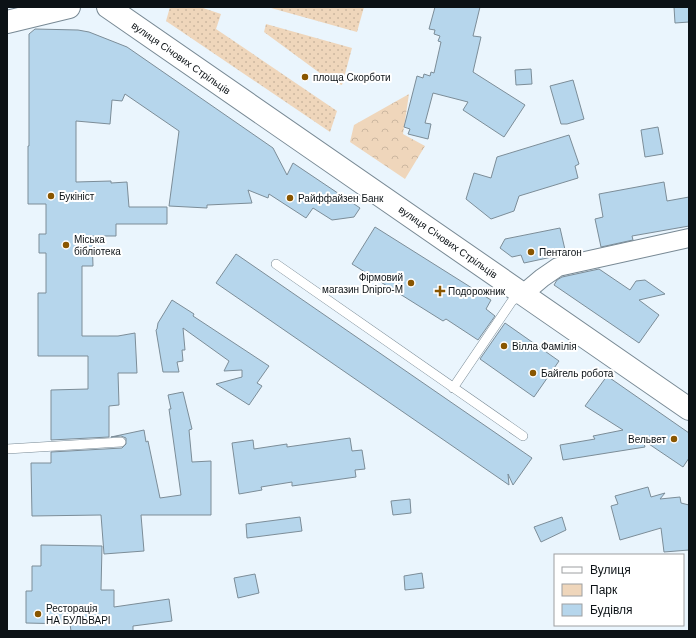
<svg xmlns="http://www.w3.org/2000/svg" width="696" height="638" font-family="Helvetica,sans-serif">
	<defs>
		<pattern id="green-dots" width="8" height="8" patternUnits="userSpaceOnUse"><rect width="8" height="8" fill="#efd6bb"/><path d="M2 2h.1M6 6h.1" fill="none" stroke="#ccb7a0" stroke-width="1.8" stroke-linecap="round"/></pattern>
		<pattern id="forest-crowns" width="20" height="18" patternUnits="userSpaceOnUse"><rect width="20" height="18" fill="#efd6bb"/><path d="M2 6a3 3 0 1 1 6 0M12 15a3 3 0 1 1 6 0" fill="none" stroke="#ccb7a0"/></pattern>
	</defs>
	<rect width="100%" height="100%" fill="#eaf5fd"/>
	<path fill="url(#green-dots)" d="M 170,7 L 200,7 L 221,14 L 216,29 L 337,111 L 330,132 L 166,21 Z
		M 271,7 L 364,7 L 357,32 L 271,8 Z
		M 266,24 L 352,48 L 342,85 L 332,82 L 264,32 Z"/>
	<path fill="url(#forest-crowns)" d="M 409,94 L 403,134 L 425,146 L 405,179 L 350,142 L 354,125 Z"/>
	<path fill="#b6d6ec" stroke="#7c8d98" d="M 435,7 L 480,7 L 473,36 L 481,37 L 473,72 L 525,105 L 504,137 L 463,110 L 468,102 L 433,93 L 425,123 L 431,124 L 428,139 L 408,134 L 410,129 L 404,127 L 417,76 L 423,78 L 424,74 L 430,76 L 431,72 L 434,73 L 441,42 L 438,41 L 440,36 L 434,34 L 435,30 L 429,29 Z
		M 674,7 L 689,7 L 689,22 L 675,23 Z
		M 35,29 L 78,30 L 89,32 L 127,47 L 273,148 L 287,175 L 293,163 L 360,208 L 354,217 L 332,220 L 313,208 L 306,218 L 269,194 L 268,198 L 248,190 L 252,203 L 207,205 L 207,208 L 169,206 L 179,131 L 125,94 L 122,101 L 112,100 L 110,124 L 76,121 L 76,182 L 111,181 L 111,183 L 127,182 L 129,207 L 167,207 L 167,224 L 116,224 L 116,236 L 92,236 L 93,266 L 82,266 L 82,336 L 118,336 L 135,333 L 137,373 L 118,373 L 119,405 L 109,406 L 109,437 L 51,440 L 51,390 L 88,389 L 88,356 L 38,356 L 38,293 L 46,293 L 46,253 L 39,253 L 39,234 L 46,234 L 46,204 L 28,204 L 28,146 L 29,146 L 29,34 Z
		M 531,69 L 532,84 L 516,85 L 515,70 Z
		M 573,80 L 584,119 L 567,124 L 561,124 L 550,86 Z
		M 658,127 L 663,154 L 645,157 L 641,130 Z
		M 569,135 L 579,164 L 575,166 L 578,178 L 519,196 L 514,211 L 491,219 L 466,199 L 474,173 L 491,178 L 497,157 Z
		M 664,182 L 667,201 L 689,197 L 689,226 L 632,236 L 633,240 L 601,247 L 595,219 L 603,217 L 599,194 Z
		M 375,227 L 491,300 L 486,309 L 495,316 L 478,340 L 446,319 L 443,321 L 352,264 Z
		M 560,228 L 566,254 L 524,263 L 521,255 L 512,257 L 500,248 L 505,239 Z
		M 236,254 L 532,458 L 513,485 L 508,474 L 509,485 L 216,283 Z
		M 599,269 L 630,290 L 636,281 L 645,280 L 665,294 L 639,300 L 659,315 L 639,343 L 554,285 L 557,280 L 562,277 Z
		M 172,300 L 194,314 L 193,316 L 269,366 L 257,383 L 262,386 L 249,405 L 216,384 L 242,377 L 242,370 L 224,371 L 229,361 L 183,328 L 185,350 L 182,350 L 183,361 L 177,362 L 179,372 L 163,372 L 156,330 L 157,329 L 158,323 Z
		M 505,323 L 559,361 L 534,397 L 480,359 Z
		M 607,376 L 689,433 L 689,458 L 683,467 L 643,440 L 645,447 L 563,460 L 560,445 L 595,439 L 593,436 L 623,430 L 585,406 Z
		M 183,392 L 192,429 L 189,430 L 192,462 L 211,461 L 211,515 L 141,515 L 144,551 L 104,554 L 101,515 L 32,516 L 31,463 L 51,463 L 51,452 L 122,448 L 126,444 L 126,438 L 121,436 L 111,437 L 144,430 L 146,442 L 148,441 L 160,498 L 181,495 L 169,409 L 171,409 L 168,395 Z
		M 350,438 L 352,451 L 362,450 L 365,469 L 355,470 L 356,477 L 292,486 L 292,482 L 261,487 L 262,490 L 239,494 L 232,443 L 253,440 L 254,449 L 287,444 L 287,447 Z
		M 648,487 L 651,497 L 665,493 L 660,499 L 680,497 L 681,503 L 689,505 L 689,550 L 664,552 L 661,528 L 620,540 L 611,506 L 618,504 L 615,496 Z
		M 410,499 L 411,513 L 393,515 L 391,501 Z
		M 300,517 L 302,531 L 247,538 L 246,524 Z
		M 562,517 L 566,530 L 541,542 L 534,527 Z
		M 41,545 L 102,546 L 101,590 L 114,590 L 114,607 L 169,599 L 172,621 L 133,626 L 133,631 L 71,631 L 70,624 L 26,623 L 26,591 L 32,591 L 32,566 L 41,566 Z
		M 422,573 L 424,588 L 405,590 L 404,576 Z
		M 255,574 L 259,593 L 238,598 L 234,578 Z"/>
	<g fill="none" stroke-linecap="round" stroke-linejoin="round">
		<g stroke="#788994" stroke-width="10">
			<path id="service" d="M 276,264 L 523,436
				M 453,388 L 512,301 L 522,295
				M 7,449 L 121,442"/>
		</g>
		<g stroke="#788994" stroke-width="20">
			<path id="minor" d="M 523,294 L 542,278 L 558,267 L 689,238"/>
		</g>
		<g stroke="#788994" stroke-width="24">
			<path id="tertiary" d="M 108,7 L 689,409
				M 7,22 L 69,7"/>
		</g>
		<use href="#service" stroke="#fff" stroke-width="9"/>
		<use href="#minor" stroke="#fff" stroke-width="18"/>
		<use href="#tertiary" stroke="#fff" stroke-width="22"/>
	</g>
	<g fill="#895600" stroke="#fff" stroke-width="1.5">
		<circle cx="305" cy="77" r="4"/>
		<circle cx="51" cy="196" r="4"/>
		<circle cx="290" cy="198" r="4"/>
		<circle cx="66" cy="245" r="4"/>
		<circle cx="531" cy="252" r="4"/>
		<circle cx="411" cy="283" r="4"/>
		<path d="M438 285h4v4h4v4h-4v4h-4v-4h-4v-4h4z"/>
		<circle cx="504" cy="346" r="4"/>
		<circle cx="533" cy="373" r="4"/>
		<circle cx="674" cy="439" r="4"/>
		<circle cx="38" cy="614" r="4"/>
	</g>
	<g text-anchor="middle" dominant-baseline="central" stroke-width="4" stroke-linejoin="round" paint-order="stroke">
		<g font-size="10" fill="#0c1216" stroke="#fff">
			<text transform="translate(181 58) rotate(35)">вулиця Січових Стрільців</text>
			<text transform="translate(448 242) rotate(35)">вулиця Січових Стрільців</text>
		</g>
		<g font-size="10" fill="#0c1216" stroke="#fff" text-anchor="start">
			<text x="313" y="77">площа Скорботи</text>
			<text x="59" y="196">Букініст</text>
			<text x="298" y="198">Райффайзен Банк</text>
			<text x="74" y="239">Міська<tspan x="74" dy="12">бібліотека</tspan></text>
			<text x="539" y="252">Пентагон</text>
			<text x="403" y="277" text-anchor="end">Фірмовий<tspan x="403" dy="12">магазин Dnipro-M</tspan></text>
			<text x="448" y="291">Подорожник</text>
			<text x="512" y="346">Вілла Фамілія</text>
			<text x="541" y="373">Байгель робота</text>
			<text x="666" y="439" text-anchor="end">Вельвет</text>
			<text x="46" y="608">Ресторація<tspan x="46" dy="12">НА БУЛЬВАРІ</tspan></text>
		</g>
	</g>
	<rect width="696" height="638" fill="none" stroke="#0c1216" stroke-width="16"/>
	<rect x="554" y="554" width="130" height="72" fill="#ffffff" stroke="#9ea0a2"/>
	<rect x="562" y="567" width="20" height="6" fill="#ffffff" stroke="#9ea0a2"/>
	<text x="590" y="574" font-size="12" fill="#0c1216">Вулиця</text>
	<rect x="562" y="584" width="20" height="12" fill="#efd6bb" stroke="#9ea0a2"/>
	<text x="590" y="594" font-size="12" fill="#0c1216">Парк</text>
	<rect x="562" y="604" width="20" height="12" fill="#b6d6ec" stroke="#9ea0a2"/>
	<text x="590" y="614" font-size="12" fill="#0c1216">Будівля</text>
</svg>
